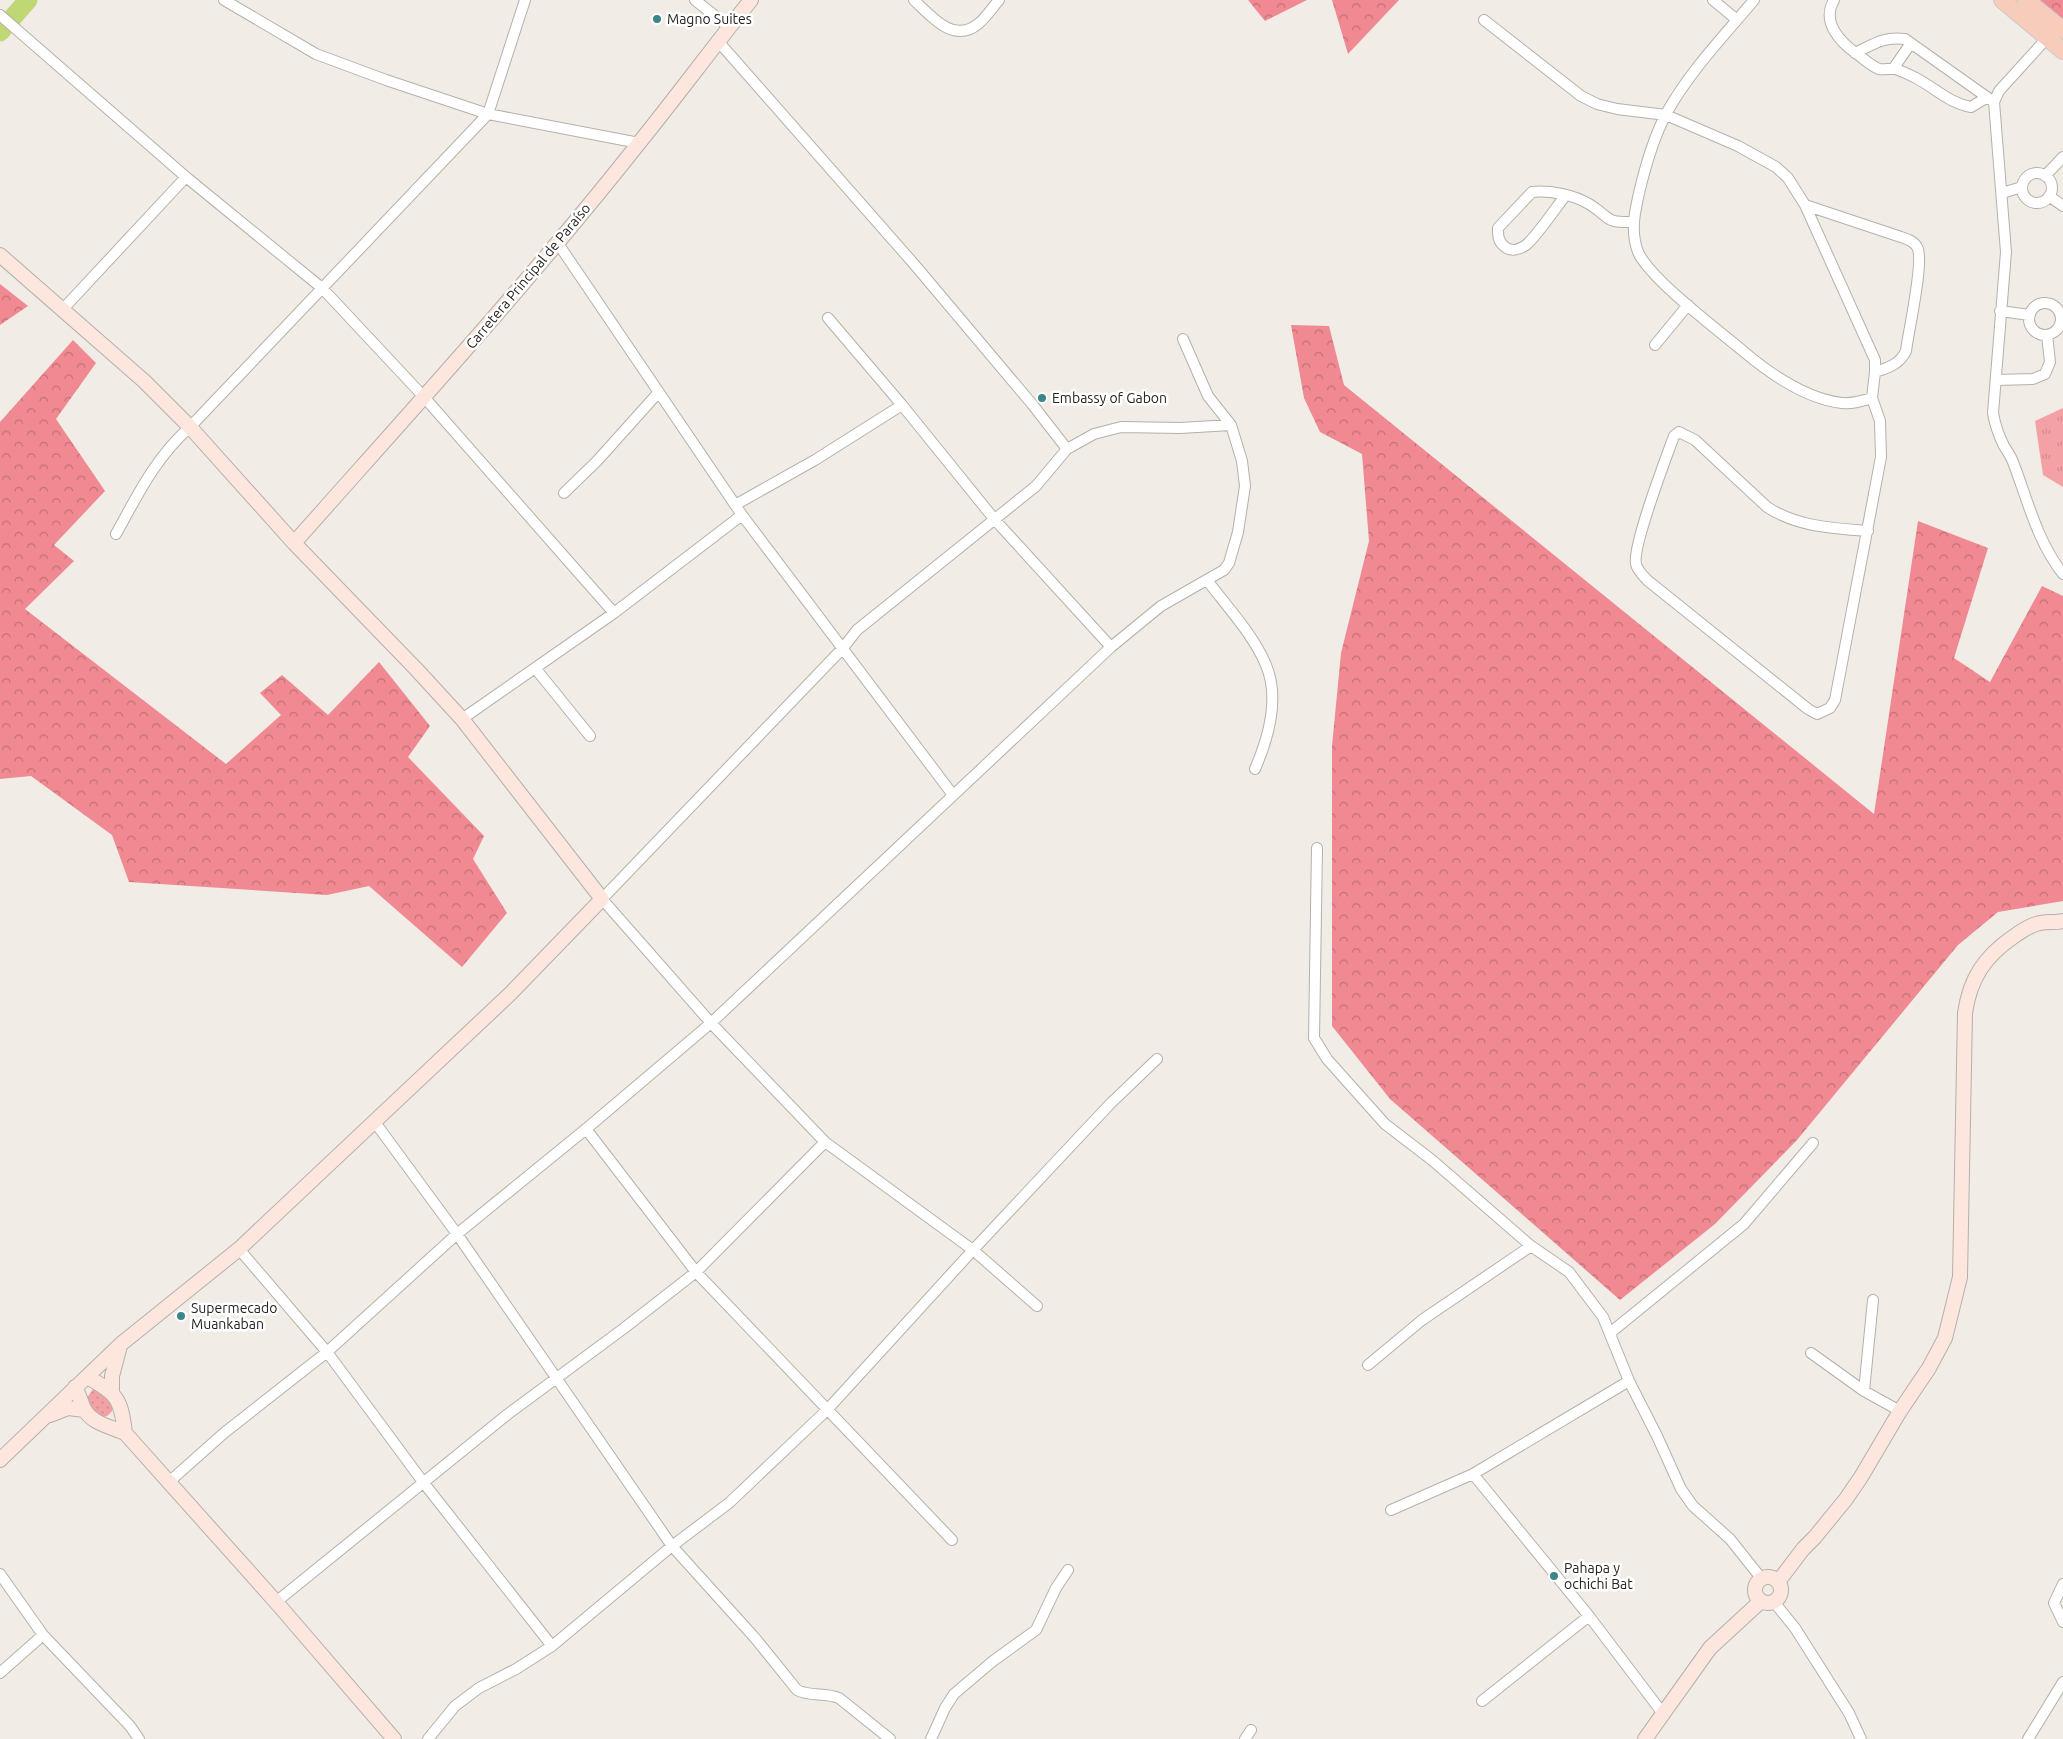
<svg xmlns="http://www.w3.org/2000/svg" width="2063" height="1739" font-family="Ubuntu,sans-serif">
	<defs>
		<pattern id="grass-tufts" width="24" height="20" patternUnits="userSpaceOnUse" patternTransform="scale(1.25)"><rect width="24" height="20" fill="#f4a1a6"/><path d="M3 7l-1-3M5 7V3M7 7l1-3M15 17l-1-3M17 17v-4M19 17l1-3" fill="none" stroke="#d18a8f"/></pattern>
		<pattern id="forest-crowns" width="20" height="18" patternUnits="userSpaceOnUse" patternTransform="scale(1.25)"><rect width="20" height="18" fill="#f08991"/><path d="M2 6a3 3 0 1 1 6 0M12 15a3 3 0 1 1 6 0" fill="none" stroke="#c27076"/></pattern>
		<pattern id="park-dots" width="8" height="8" patternUnits="userSpaceOnUse" patternTransform="scale(1.25)"><rect width="8" height="8" fill="#f4a1a6"/><path d="M2 2h.1M6 6h.1" fill="none" stroke="#d18a8f" stroke-width="1.8" stroke-linecap="round"/></pattern>
	</defs>
	<rect width="100%" height="100%" fill="#f2ece7"/>
	<path fill="url(#grass-tufts)" d="M 2063,408 L 2063,487 L 2043,475 L 2035,421 Z"/>
	<path fill="url(#forest-crowns)" d="M 1248,0 L 1307,0 L 1265,21 Z
		M 1332,0 L 1399,0 L 1348,54 Z
		M 2020,0 L 2063,0 L 2063,37 Z
		M 0,284 L 28,306 L 0,325 Z
		M 1291,325 L 1329,326 L 1344,385 L 1874,814 L 1918,521 L 1988,548 L 1954,658 L 1990,682 L 2042,586 L 2063,596 L 2063,901 L 1998,912 L 1958,945 L 1797,1140 L 1715,1224 L 1620,1300 L 1390,1099 L 1332,1026 L 1332,746 L 1341,653 L 1369,541 L 1362,454 L 1320,432 L 1304,398 Z
		M 73,340 L 96,363 L 56,419 L 105,491 L 54,545 L 74,561 L 25,609 L 226,764 L 281,715 L 260,693 L 282,675 L 328,715 L 379,662 L 430,726 L 408,757 L 484,836 L 473,859 L 507,913 L 462,967 L 369,886 L 327,895 L 129,882 L 112,835 L 31,776 L 0,779 L 0,422 Z"/>
	<path fill="url(#park-dots)" d="M 101,1387 L 115,1405 C 109,1419 102,1420 91,1412 L 87,1398 L 93,1389 Z"/>
	<g fill="none" stroke-linecap="round" stroke-linejoin="round">
		<path stroke="#c0d776" stroke-width="19" d="M 0,32 L 28,0"/>
		<g stroke="#b5b0aa" stroke-width="12">
			<path id="street" d="M 224,0 L 316,54 L 386,80 L 488,114 L 639,143
				M 695,0 L 729,27
				M 914,0 C 931,16 953,44 978,24 C 986,18 992,8 999,0
				M 1713,0 L 1737,20
				M 1754,0 C 1723,37 1689,72 1666,114 C 1654,137 1646,164 1640,189 C 1635,210 1630,231 1638,252 C 1650,279 1718,330 1743,351 C 1769,373 1806,399 1842,403 C 1852,404 1862,401 1872,398
				M 1834,0 C 1821,22 1840,42 1857,54 C 1864,59 1871,66 1879,69 C 1884,70 1890,68 1895,69 C 1902,71 1910,75 1916,78 C 1935,88 1949,103 1971,107 L 1986,98
				M 0,15 L 186,177 L 322,288 L 424,397 L 614,613
				M 1484,20 L 1581,96 L 1597,104 L 1617,109 L 1666,115 L 1738,146 L 1776,167 L 1788,178 L 1805,205 L 1875,360 L 1875,372 L 1872,398 L 1880,421 L 1881,457 L 1835,700 L 1830,708 L 1817,714 L 1808,709 L 1647,580 C 1643,575 1637,570 1636,564 C 1632,547 1666,458 1674,436 L 1679,432 L 1695,440 L 1767,507 C 1798,527 1832,528 1868,531
				M 2047,38 L 1999,91 L 1994,102 L 2006,252 L 1993,413 C 1995,425 1999,436 2004,446 C 2007,451 2011,456 2013,462 C 2028,501 2037,541 2063,574
				M 717,40 L 914,264 L 1032,404 L 1067,449 L 1036,486 L 857,630 L 843,648 L 602,899 L 711,1023 L 825,1142 L 973,1250 L 1037,1306
				M 1855,53 C 1874,44 1884,36 1905,39 L 1991,100
				M 1893,69 L 1911,43
				M2022 188a15 15 0 1 1 30 0a15 15 0 1 1-30 0Z
				M 2045,176 L 2063,157
				M 2002,193 L 2022,187
				M 1565,196 C 1555,209 1537,236 1526,245 C 1519,250 1510,252 1504,246 C 1498,241 1498,236 1498,228 L 1532,192 C 1550,190 1574,195 1589,204 C 1612,218 1603,223 1634,222
				M 2049,196 L 2063,206
				M 1805,205 L 1901,237 C 1907,239 1914,241 1917,247 C 1925,259 1908,333 1906,351 C 1900,364 1888,368 1875,372
				M 557,242 L 742,515 L 953,795
				M2029 319a16 16 0 1 1 32 0a16 16 0 1 1-32 0Z
				M 63,309 L 186,177
				M 2000,311 L 2030,315
				M 1655,345 L 1688,305
				M 1996,380 L 2033,379 L 2045,374 L 2050,362 L 2047,335
				M 1067,449 L 1094,434 L 1121,427 L 1180,428 L 1231,425
				M 564,493 L 597,461 L 658,393
				M 735,505 L 815,460 L 902,405
				M 116,534 C 138,494 156,457 190,427 L 488,114 L 525,0
				M 1207,580 C 1227,607 1253,634 1266,665 C 1280,698 1268,739 1255,769
				M 1111,647 L 1161,606 L 1224,570 L 1229,563 L 1238,532 L 1245,486 L 1242,461 L 1231,425 L 1208,396 L 1183,339
				M 535,668 L 590,736
				M 462,719 L 614,613 L 742,515
				M 1317,848 L 1314,1038 L 1327,1059 L 1385,1124 L 1432,1160 L 1531,1246 L 1569,1272 L 1603,1317 L 1629,1381 L 1657,1436 L 1681,1489 L 1693,1506 L 1730,1539 L 1761,1578
				M 374,1121 L 457,1234 L 672,1546 L 755,1638 L 797,1690 C 810,1697 825,1692 839,1698 L 890,1739
				M 586,1129 L 696,1272 L 952,1540
				M 239,1249 L 327,1352 L 423,1482 L 552,1646
				M 1610,1333 L 1744,1224 L 1813,1143
				M 1811,1353 L 1864,1391 L 1900,1411
				M 1368,1365 L 1422,1320 L 1531,1246
				M 1864,1391 L 1873,1300
				M 1473,1474 L 1589,1616 L 1664,1715
				M 170,1481 L 224,1433 L 327,1352 L 457,1234 L 586,1129 L 711,1023 L 1111,647 L 995,520 L 902,405 L 828,318
				M 1391,1510 L 1473,1474 L 1629,1381
				M 0,1574 L 43,1635 L 130,1726 L 139,1739
				M 2063,1584 L 2054,1603 L 2063,1622
				M 276,1602 L 508,1414 L 623,1329 L 696,1272 L 825,1142
				M 1774,1602 L 1795,1628 L 1849,1713 L 1861,1739
				M 0,1673 L 43,1635
				M 1482,1701 L 1589,1616
				M 428,1739 L 455,1706 L 479,1688 L 516,1669 L 552,1646 L 672,1546 L 729,1503 L 827,1410 L 973,1250 L 1110,1104 L 1157,1059
				M 931,1739 L 945,1708 L 954,1694 L 993,1661 L 1036,1630 L 1056,1588 L 1068,1570
				M 1245,1739 L 1251,1730
				M 2028,1739 L 2063,1682"/>
		</g>
		<g stroke="#b5b0aa" stroke-width="16">
			<path id="secondary" d="M 0,255 L 144,381 L 190,427 L 294,543 L 417,670 L 462,719 L 602,899 L 511,993 L 239,1249 L 121,1344 L 0,1460
				M 294,543 C 411,411 530,281 639,143 C 677,96 713,47 751,0
				M 87,1377 C 117,1393 121,1399 125,1433
				M 75,1387 C 79,1394 81,1402 84,1409 C 91,1423 111,1427 125,1433 L 276,1602 L 394,1739
				M 112,1391 L 112,1376 L 120,1346
				M 50,1415 L 68,1408 L 85,1410
				M1755 1590a13 13 0 1 1 26 0a13 13 0 1 1-26 0Z
				M 1778,1582 L 1803,1549 L 1815,1537 L 1846,1499 L 1861,1477 L 1900,1411 L 1929,1368 L 1945,1338 L 1960,1277 L 1965,1013 C 1970,979 1984,957 2013,937 C 2020,932 2027,927 2036,924 C 2045,921 2054,923 2063,921
				M 1645,1739 L 1710,1648 L 1761,1601"/>
		</g>
		<g stroke="#cbcaca" stroke-width="18">
			<path id="primary" d="M 2002,0 L 2063,51
				M 2026,0 L 2063,30"/>
		</g>
		<use href="#street" stroke="#fff" stroke-width="10"/>
		<use href="#secondary" stroke="#fce6dd" stroke-width="14"/>
		<use href="#primary" stroke="#f8ccbb" stroke-width="16"/>
	</g>
	<g fill="#3d8688" stroke="#fff" stroke-width="2">
		<circle cx="657" cy="19" r="5"/>
		<circle cx="1042" cy="398" r="5"/>
		<circle cx="181" cy="1316" r="5"/>
		<circle cx="1554" cy="1576" r="5"/>
	</g>
	<g text-anchor="middle" dominant-baseline="central" stroke-width="5" stroke-linejoin="round" paint-order="stroke">
		<g font-size="14" fill="#252321" stroke="#fff" text-anchor="start">
			<text x="667" y="19">Magno Suites</text>
			<text x="1052" y="398">Embassy of Gabon</text>
			<text x="191" y="1308">Supermecado<tspan x="191" dy="16">Muankaban</tspan></text>
			<text x="1564" y="1568">Pahapa y<tspan x="1564" dy="16">ochichi Bat</tspan></text>
		</g>
		<g font-size="14" fill="#252321" stroke="#fff">
			<text transform="translate(528 276) rotate(-50)">Carretera Principal de Paraíso</text>
		</g>
	</g>
</svg>
